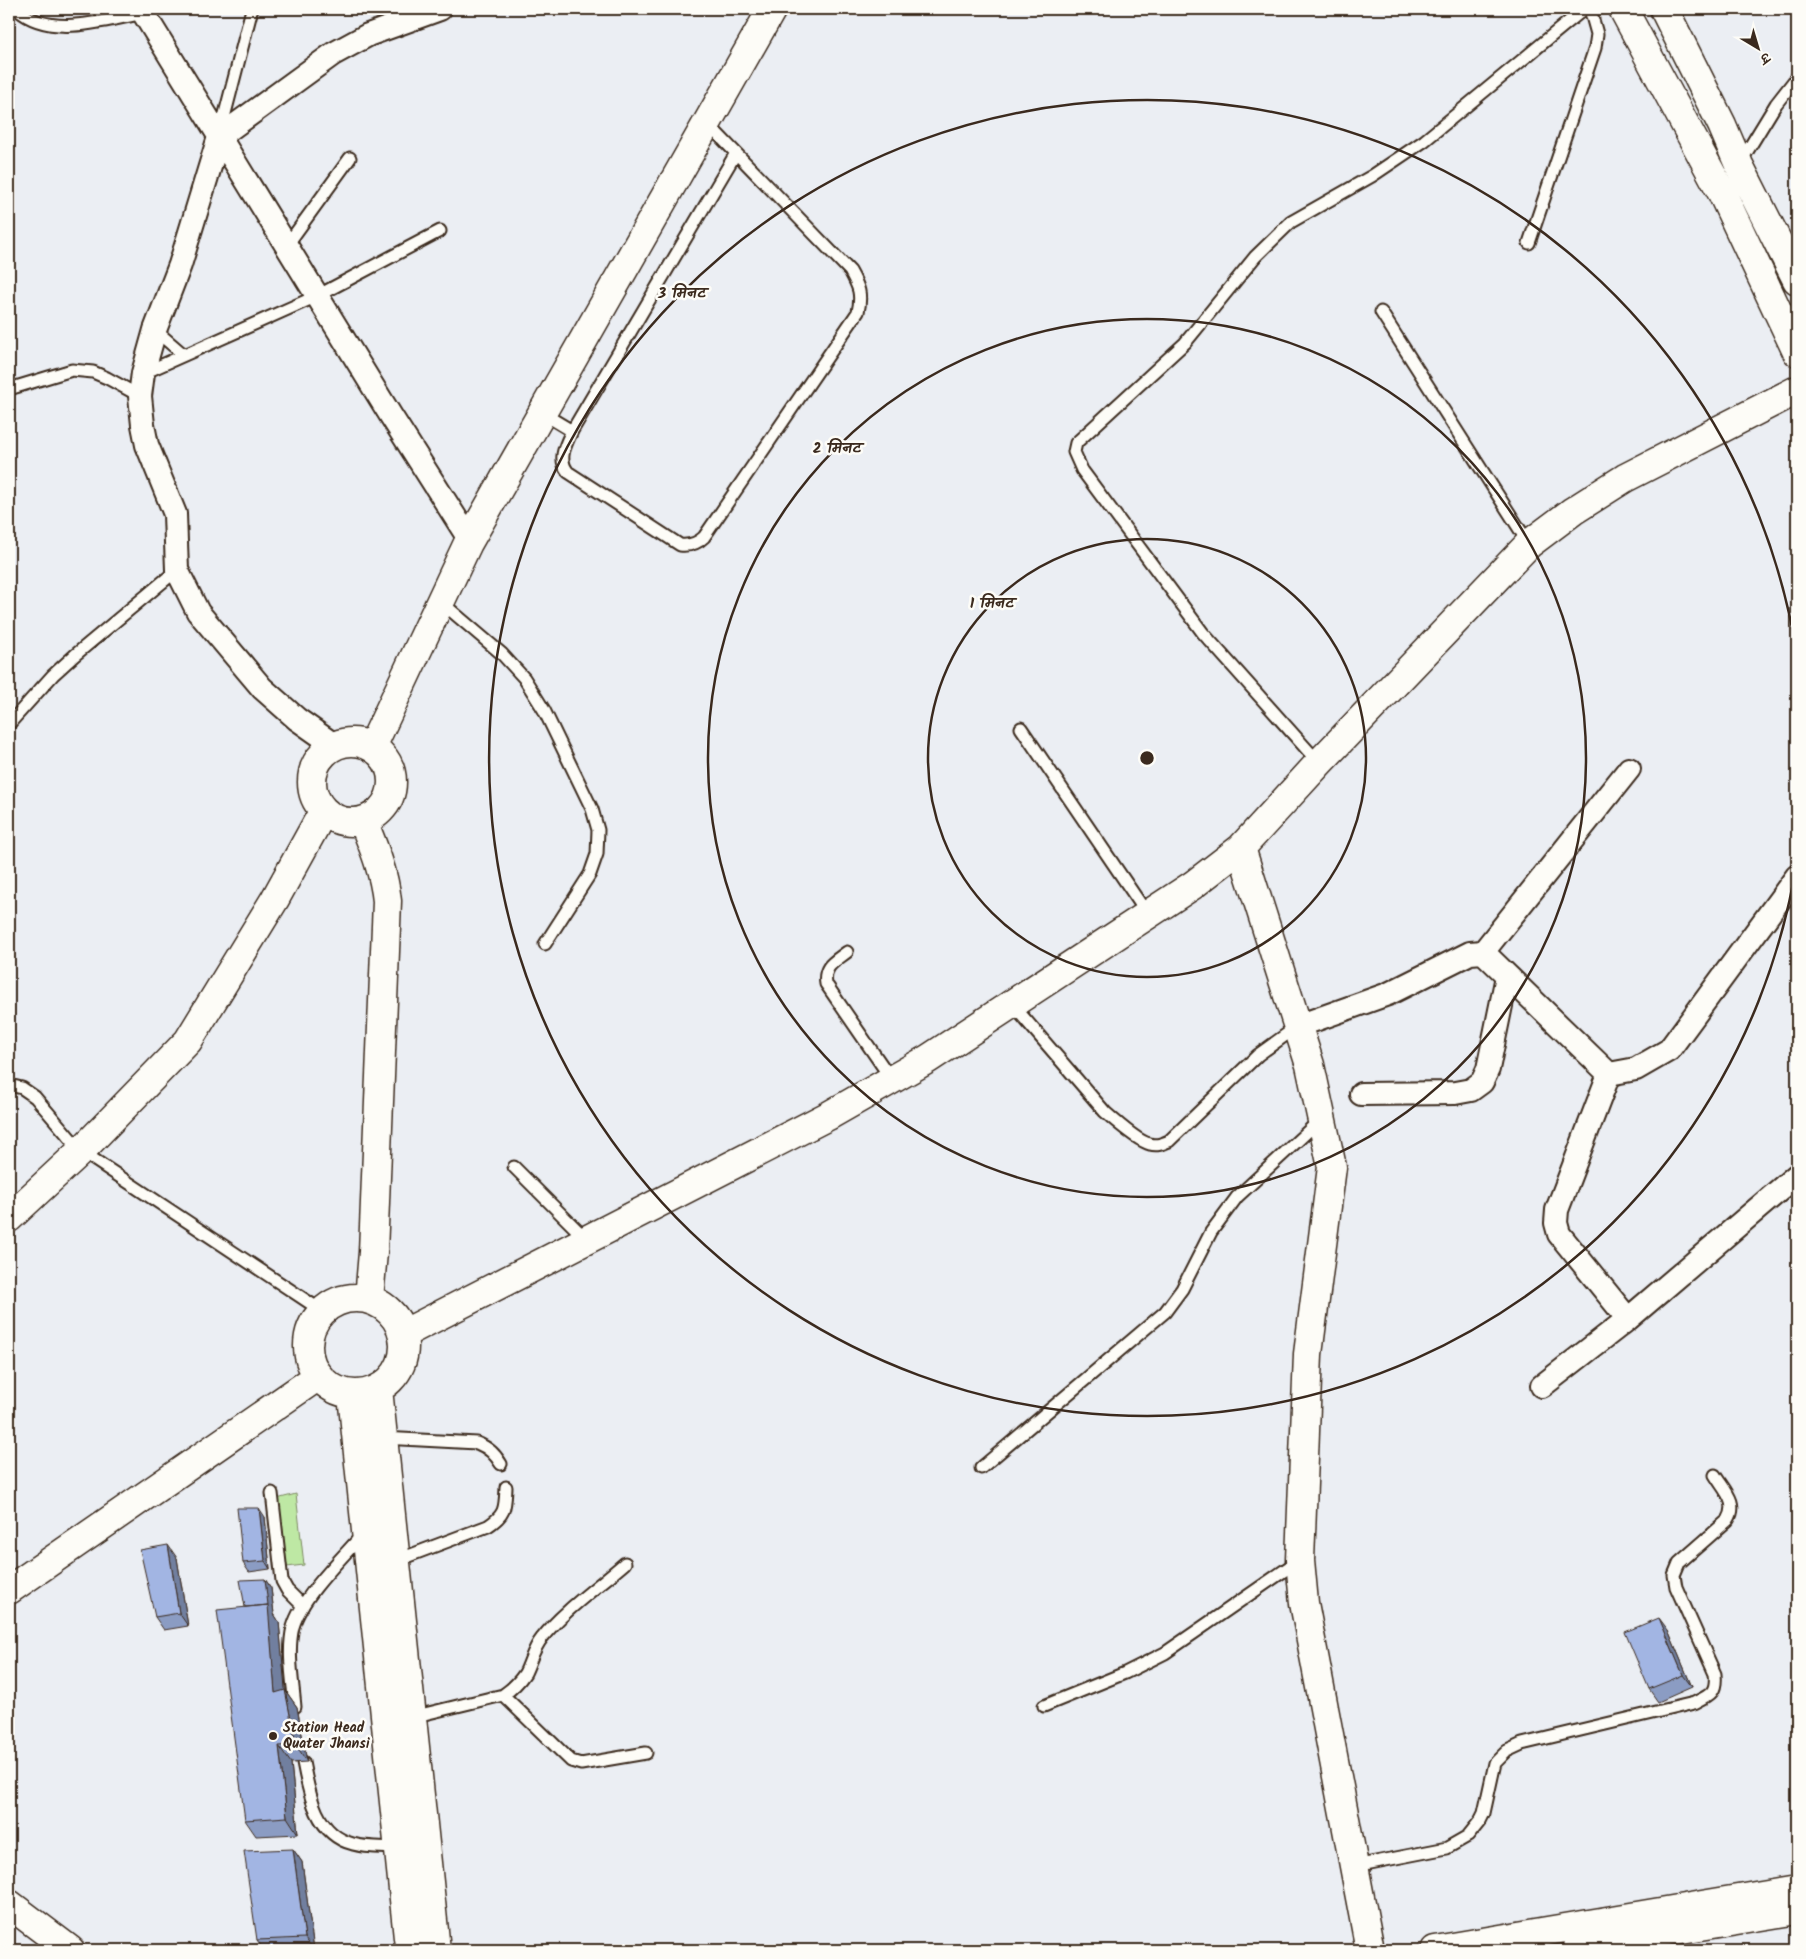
<svg xmlns="http://www.w3.org/2000/svg" width="1806" height="1959" font-family="Kalam,'Playpen Sans Deva',sans-serif">
	<rect width="100%" height="100%" fill="#ebeef3"/>
	<filter id="ink" filterUnits="userSpaceOnUse"><feTurbulence type="fractalNoise" baseFrequency=".02" numOctaves="2"/><feDisplacementMap in="SourceGraphic" scale="10" xChannelSelector="R" yChannelSelector="G"/><feConvolveMatrix kernelMatrix="1 2 1 2 8 2 1 2 1" color-interpolation-filters="sRGB"/></filter>
	<g filter="url(#ink)">
		<path fill="#bee8a4" stroke="#7c8961" d="M 296,1494 L 304,1565 L 278,1568 L 269,1501 Z"/>
		<g fill="none" stroke-linecap="round" stroke-linejoin="round">
			<g stroke="#3b2a1e" stroke-width="15">
				<path id="service" d="M 17,9 C 50,39 105,20 144,13
					M 220,133 L 252,9
					M 1740,163 L 1776,104 L 1797,77
					M 1529,243 L 1595,48 L 1597,34 L 1590,9
					M 287,245 L 350,158
					M 1381,312 L 1529,544
					M 155,330 L 184,355
					M 144,373 L 317,296 L 440,231
					M 9,389 L 72,370 L 93,372 L 107,378 L 140,396
					M 542,413 L 572,431 C 566,444 557,459 568,472 L 680,545 C 690,546 697,544 704,537 L 858,312 C 862,294 859,287 850,271 L 707,123
					M 572,431 L 736,153
					M 441,602 L 502,654 L 524,678 L 544,710 L 592,809 L 598,830 L 597,854 L 590,874 L 545,944
					M 9,724 L 53,675 L 75,655 L 177,570
					M 1021,728 L 1148,915
					M 1319,763 L 1203,633 L 1082,470 L 1074,452 L 1076,443 L 1185,343 L 1255,257 L 1291,222 L 1372,176 L 1424,141 L 1584,9
					M 847,952 C 834,962 823,966 826,984 L 892,1080
					M 1012,1004 L 1105,1112 C 1114,1120 1139,1142 1150,1144 C 1157,1146 1162,1144 1169,1141 L 1258,1055 L 1298,1026
					M 9,1085 L 22,1088 L 35,1097 L 81,1151 L 322,1311
					M 514,1167 L 586,1239
					M 383,1438 L 477,1443 C 489,1448 495,1454 501,1464
					M 981,1468 L 1165,1312 L 1182,1289 L 1211,1232 L 1237,1197 L 1320,1120
					M 272,1493 L 282,1581 L 287,1590 L 303,1606
					M 395,1561 L 488,1526 C 506,1514 505,1508 506,1487
					M 503,1695 L 571,1761 L 581,1764 L 646,1753
					M 1044,1706 L 1125,1673 L 1165,1653 L 1298,1561
					M 295,1707 C 293,1682 287,1652 293,1627 C 302,1596 342,1558 364,1533
					M 412,1717 L 503,1695 C 512,1689 519,1682 525,1673 C 531,1661 533,1649 542,1638 C 562,1612 600,1585 625,1563
					M 303,1762 C 309,1794 316,1835 353,1844 C 367,1848 384,1847 399,1848
					M 1355,1866 L 1447,1848 L 1468,1836 L 1480,1821 L 1484,1813 L 1495,1763 L 1507,1751 L 1522,1744 L 1694,1703 C 1710,1695 1717,1693 1715,1674 L 1676,1587 L 1674,1575 L 1679,1563 L 1728,1520 C 1739,1503 1724,1490 1715,1475"/>
			</g>
			<g stroke="#3b2a1e" stroke-width="26">
				<path id="minor" d="M 141,9 L 391,416 L 466,534 L 468,543
					M 334,745 L 297,719 L 262,688 L 198,612 L 177,570 L 175,514 L 147,445 L 143,425 L 140,396 L 143,373 L 155,330 L 180,265 L 219,137 L 333,54 L 368,35 L 440,9
					M 1483,952 L 1629,769
					M 1298,1026 L 1388,994 L 1470,953 L 1483,952 L 1609,1074 L 1557,1210 L 1556,1223 L 1559,1234 L 1628,1319 L 1797,1175
					M 1609,1074 L 1636,1069 L 1669,1050 L 1797,876
					M 1361,1094 L 1455,1093 L 1471,1090 L 1482,1082 L 1488,1069 L 1507,976
					M 1542,1386 L 1628,1319"/>
			</g>
			<g stroke="#3b2a1e" stroke-width="31">
				<path id="tertiary" d="M312 782a40 40 0 1 1 80 0a40 40 0 1 1-80 0Z
					M 372,747 L 468,543 L 772,9
					M 363,821 C 374,848 384,872 387,901 L 373,1252 L 369,1299
					M 1241,848 L 1310,1065 L 1332,1167 L 1308,1354 L 1300,1560 L 1304,1603 L 1370,1950
					M 9,1218 L 81,1151 L 188,1041 L 275,899 L 323,812
					M308 1346a48 48 0 1 1 96 0a48 48 0 1 1-96 0Z
					M 403,1334 L 828,1116 L 928,1059 L 1193,885 L 1241,848 L 1319,763 L 1529,544 L 1573,511 L 1625,478 L 1797,390
					M 378,1389 L 436,1950
					M 352,1395 L 408,1938 L 411,1950
					M 9,1590 L 317,1377
					M 9,1904 L 70,1950
					M 1435,1950 L 1797,1889
					M 1577,1950 L 1657,1933 L 1797,1910"/>
			</g>
			<g stroke="#3b2a1e" stroke-width="31">
				<path id="primary" d="M 1623,9 L 1722,193 L 1797,352
					M 1664,9 L 1722,125 L 1739,165 L 1797,280"/>
			</g>
			<use href="#service" stroke="#fdfcf7" stroke-width="11"/>
			<use href="#minor" stroke="#fdfcf7" stroke-width="22"/>
			<use href="#tertiary" stroke="#fdfcf7" stroke-width="28"/>
			<use href="#primary" stroke="#fdfcf7" stroke-width="28"/>
		</g>
		<path fill="#8b9cc3" stroke="#3b2a1e" d="M 265,1517 L 270,1569 L 249,1572 L 243,1563 Z
			M 177,1558 L 188,1626 L 164,1630 L 155,1617 Z
			M 265,1579 L 271,1588 L 274,1614 L 279,1622 L 285,1690 L 297,1707 L 307,1762 L 291,1763 L 298,1834 L 256,1836 L 245,1820 L 245,1607 Z
			M 1668,1630 L 1692,1687 L 1658,1702 L 1649,1689 Z
			M 293,1849 L 302,1862 L 314,1950 L 264,1950 L 257,1940 Z"/>
		<path fill="#717f9f" stroke="#3b2a1e" d="M 259,1508 L 265,1517 L 270,1569 L 265,1561 Z
			M 168,1545 L 177,1558 L 188,1626 L 179,1613 Z
			M 265,1579 L 271,1588 L 274,1614 L 279,1622 L 287,1710 L 275,1693 Z
			M 1659,1618 L 1668,1630 L 1692,1687 L 1683,1675 Z
			M 285,1690 L 297,1707 L 307,1762 L 296,1745 Z
			M 279,1746 L 291,1763 L 298,1834 L 287,1817 Z
			M 293,1849 L 302,1862 L 314,1950 L 305,1938 Z"/>
		<path fill="#a2b5e3" stroke="#3b2a1e" d="M 237,1508 L 259,1508 L 265,1561 L 243,1563 Z
			M 168,1545 L 179,1613 L 155,1617 L 140,1550 Z
			M 265,1579 L 268,1605 L 245,1607 L 240,1580 Z
			M 268,1605 L 275,1693 L 285,1690 L 296,1745 L 279,1746 L 287,1817 L 245,1820 L 217,1610 Z
			M 1659,1618 L 1683,1675 L 1649,1689 L 1625,1632 Z
			M 293,1849 L 305,1938 L 257,1940 L 244,1851 Z"/>
	</g>
	<g fill="none" stroke="#3b2a1e" stroke-width="2.5">
		<circle cx="1147" cy="758" r="219"/>
		<circle cx="1147" cy="758" r="439"/>
		<path d="M1797 861A658 658 0 1 1 1797 655"/>
	</g>
	<circle fill="#3b2a1e" stroke="#fdfcf7" stroke-width="2" cx="273" cy="1736" r="5"/>
	<g text-anchor="middle" dominant-baseline="central" stroke-width="5" stroke-linejoin="round" paint-order="stroke">
		<g font-size="14" font-weight="bold" fill="#3b2a1e" stroke="#fdfcf7" text-anchor="start">
			<text x="283" y="1728">Station Head<tspan x="283" dy="16">Quater Jhansi</tspan></text>
		</g>
	</g>
	<circle cx="1147" cy="758" r="8" fill="#3b2a1e" stroke="#fdfcf7" stroke-width="2.5"/>
	<g font-size="15" text-anchor="middle" font-weight="bold" fill="#3b2a1e" stroke="#fdfcf7" stroke-width="5" stroke-linejoin="round" paint-order="stroke">
		<text x="682" y="298">3 मिनट</text>
		<text x="837" y="453">2 मिनट</text>
		<text x="992" y="608">1 मिनट</text>
	</g>
	<rect width="1806" height="1959" fill="none" stroke="#fdfcf7" stroke-width="30"/>
	<rect x="15" y="15" width="1776" height="1929" fill="none" stroke="#3b2a1e" stroke-width="2" filter="url(#ink)"/>
	<g transform="translate(1758 48) rotate(142)" stroke="#fdfcf7" stroke-width="4" paint-order="stroke">
	<path d="M0-4L9 19L0 12L-9 19Z" fill="#3b2a1e"/>
	<text y="-8" font-size="14" font-weight="bold" text-anchor="middle" fill="#3b2a1e">उ</text>
	</g>
</svg>
